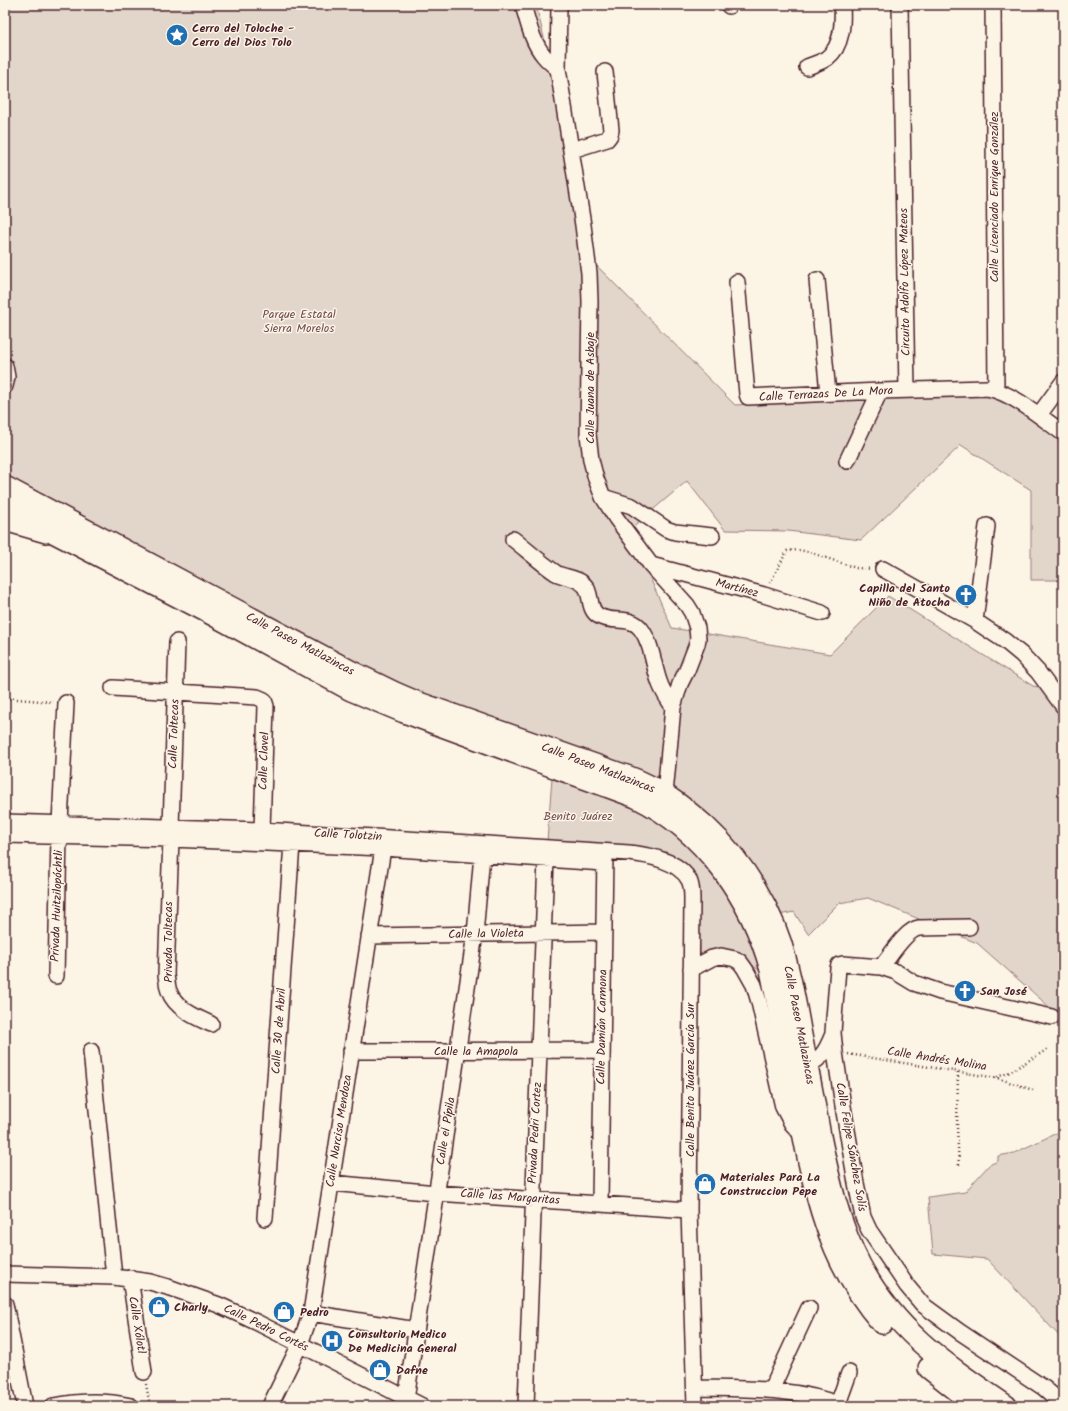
<svg xmlns="http://www.w3.org/2000/svg" width="1068" height="1411" font-family="Kalam,sans-serif">
	<rect width="100%" height="100%" fill="#fcf5e5"/>
	<filter id="ink" filterUnits="userSpaceOnUse"><feTurbulence type="fractalNoise" baseFrequency=".025" numOctaves="2"/><feDisplacementMap in="SourceGraphic" scale="8" xChannelSelector="R" yChannelSelector="G"/><feConvolveMatrix kernelMatrix="1 2 1 2 8 2 1 2 1" color-interpolation-filters="sRGB"/></filter>
	<g filter="url(#ink)">
		<path fill="#e2d5ca" stroke="#967a7a" d="M 5,5 L 536,5 L 571,148 L 593,262 L 735,405 L 988,390 L 1063,439 L 1063,580 L 1031,580 L 1031,490 L 961,445 L 861,540 L 788,531 L 725,530 L 687,481 L 629,530 L 672,628 L 830,654 L 888,596 L 1033,686 L 1063,691 L 1063,1019 L 977,943 L 868,898 L 839,903 L 808,934 L 794,912 L 779,915 L 721,840 L 593,774 L 5,501 Z
			M 552,779 C 580,788 611,796 638,809 C 672,827 701,856 723,886 C 727,892 732,897 736,904 C 747,925 755,948 761,972 L 741,956 L 700,958 L 698,885 L 691,872 L 547,841 Z
			M 1063,1130 L 1063,1340 L 987,1259 L 933,1254 L 928,1197 L 965,1192 L 989,1165 L 998,1161 L 998,1156 L 1014,1153 Z"/>
		<g fill="none" stroke-linecap="round" stroke-linejoin="round">
			<g stroke="#4a1f2b" stroke-width="18">
				<path id="minor" d="M 523,5 C 528,22 532,42 544,56 C 548,61 553,65 558,69 L 583,225 L 589,273 L 590,302 L 588,434 L 591,460 L 596,479 L 603,497 L 616,518 L 651,565 L 687,605 L 692,613 L 697,628 L 698,639 L 697,644 L 687,670 L 680,684 L 673,707 L 665,794
					M 900,5 L 907,390
					M 993,5 L 996,390
					M 729,6 L 729,5
					M 807,67 C 814,64 822,62 827,58 C 843,46 843,22 842,5
					M 558,69 L 559,5
					M 572,150 L 607,139 L 610,135 L 611,130 L 605,72
					M 817,280 L 828,393
					M 737,282 L 747,394 L 748,397 L 880,391 L 987,388 C 1013,393 1042,418 1063,433
					M 5,366 L 7,377 L 5,386
					M 1039,415 L 1063,382
					M 847,461 L 880,391
					M 603,497 L 632,506 L 666,529 L 675,532 L 712,536
					M 5,523 L 46,535
					M 513,539 C 527,550 541,563 556,573 C 565,578 579,577 586,587 C 592,596 588,610 599,616 C 613,624 630,615 641,629 C 652,644 653,664 659,681 C 662,691 668,699 673,707
					M 651,565 L 764,595 L 822,613
					M 883,569 L 975,621 L 1005,641 L 1022,655 L 1038,672 L 1063,706
					M 975,621 L 987,526
					M 113,688 L 257,697 L 264,700 L 266,706 L 262,830
					M 5,822 L 262,830 L 629,853 C 648,855 679,861 689,880 C 692,886 692,892 692,899 L 689,1210 L 695,1406
					M 60,823 L 66,703
					M 171,827 L 177,642
					M 5,835 L 171,839 L 383,848 L 604,863
					M 171,839 L 166,975 C 167,980 167,986 169,991 C 175,1008 195,1017 211,1024
					M 369,936 L 604,932
					M 881,967 C 890,957 905,930 919,928 L 969,927
					M 691,969 L 712,958 L 721,956 L 735,959 L 740,962 L 745,969 L 754,985 L 759,1002 L 783,1107 L 792,1124 L 803,1136
					M 56,976 L 59,836
					M 1052,1017 L 940,992 L 914,983 L 896,972 L 881,967 L 843,964 L 839,965 L 838,968 L 834,1018 L 833,1033 L 835,1052 L 843,1106 L 856,1183 L 863,1217 L 869,1230 L 907,1286 L 923,1305 L 960,1332 L 1044,1388 L 1063,1404
					M 91,1051 L 114,1277
					M 351,1051 L 602,1050
					M 798,1068 C 820,1062 825,1054 833,1034
					M 331,1183 L 436,1193 L 689,1210
					M 600,1203 L 605,854
					M 265,1218 L 292,844
					M 5,1274 L 114,1277 L 150,1282 L 171,1288 L 219,1305 L 256,1322 L 422,1406
					M 130,1278 L 144,1372
					M 5,1304 L 25,1406
					M 311,1313 L 416,1330
					M 695,1388 C 746,1389 795,1387 843,1406
					M 771,1390 L 809,1308
					M 838,1404 L 849,1373
					M 53,1406 C 79,1401 105,1400 131,1406
					M 270,1406 L 300,1344 L 311,1313 L 383,848
					M 405,1406 L 475,934 L 482,855
					M 526,1406 L 546,859"/>
			</g>
			<g stroke="#4a1f2b" stroke-width="24">
				<path id="highway" d="M 5,487 L 352,672 L 395,693 L 416,702 L 629,777 C 659,788 682,806 706,827 C 744,862 774,912 786,962 C 792,984 796,1007 800,1030 C 807,1065 814,1101 820,1136 C 829,1180 839,1225 860,1265 C 896,1332 945,1364 1006,1406
					M 5,507 L 208,612 L 351,690 L 404,712 L 636,797 C 704,830 752,899 771,970 C 779,1012 788,1053 796,1095 C 812,1179 823,1256 882,1323
					M 929,1368 L 977,1406"/>
			</g>
			<path stroke="#4a1f2b" stroke-width="2.5" stroke-dasharray="1 3" stroke-linecap="butt" d="M 770,583 L 787,551 L 798,550 L 809,552 L 856,568 L 871,569
				M 5,698 L 53,702
				M 848,1054 L 997,1078 L 1033,1090
				M 958,1072 L 957,1127 L 959,1168
				M 997,1077 L 1008,1073 L 1048,1049
				M 146,1384 L 150,1406"/>
			<use href="#minor" stroke="#fcf5e5" stroke-width="15"/>
			<use href="#highway" stroke="#fcf5e5" stroke-width="21"/>
		</g>
	</g>
	<defs>
		<g id="sight-disc" transform="scale(1.15)"><circle r="9.5" fill="#1f6fb2" stroke="#fcf5e5"/><path d="M0-6L1.8-2.2L6-1.7L2.9 1.2L3.7 5.4L0 3.3L-3.7 5.4L-2.9 1.2L-6-1.7L-1.8-2.2Z" fill="#fff"/></g>
		<g id="church-disc" transform="scale(1.15)"><circle r="9.5" fill="#1f6fb2" stroke="#fcf5e5"/><path d="M-1.2-6h2.4v3.5h3.3v2.4h-3.3V6h-2.4V-.1h-3.3v-2.4h3.3Z" fill="#fff"/></g>
		<g id="shop-disc" transform="scale(1.15)"><circle r="9.5" fill="#1f6fb2" stroke="#fcf5e5"/><path d="M-5-2.5h2.3a2.7 3.5 0 0 1 5.4 0H5L5.5 6h-11ZM-1.5-2.5h3a1.5 2.3 0 0 0-3 0Z" fill="#fff"/></g>
		<g id="hospital-disc" transform="scale(1.15)"><circle r="9.5" fill="#1f6fb2" stroke="#fcf5e5"/><path d="M-5-5h3v3.5h4V-5h3V5h-3V1.5h-4V5h-3Z" fill="#fff"/></g>
	</defs>
	<g fill-rule="evenodd">
		<use href="#sight-disc" x="177" y="35"/>
		<use href="#church-disc" x="966" y="595"/>
		<use href="#church-disc" x="965" y="991"/>
		<use href="#shop-disc" x="705" y="1184"/>
		<use href="#shop-disc" x="159" y="1307"/>
		<use href="#shop-disc" x="284" y="1312"/>
		<use href="#hospital-disc" x="332" y="1341"/>
		<use href="#shop-disc" x="380" y="1370"/>
	</g>
	<g text-anchor="middle" dominant-baseline="central" stroke-width="3" stroke-linejoin="round" paint-order="stroke">
		<g font-size="12" font-weight="bold" fill="#4a1f2b" stroke="#fcf5e5" text-anchor="start">
			<text x="192" y="28">Cerro del Toloche -<tspan x="192" dy="14">Cerro del Dios Tolo</tspan></text>
			<text x="950" y="588" text-anchor="end">Capilla del Santo<tspan x="950" dy="14">Niño de Atocha</tspan></text>
			<text x="980" y="991">San José</text>
			<text x="720" y="1177">Materiales Para La<tspan x="720" dy="14">Construccion Pepe</tspan></text>
			<text x="174" y="1307">Charly</text>
			<text x="300" y="1312">Pedro</text>
			<text x="348" y="1334">Consultorio Medico<tspan x="348" dy="14">De Medicina General</tspan></text>
			<text x="396" y="1370">Dafne</text>
		</g>
		<g font-size="12" fill="#4a1f2b" stroke="#fcf5e5">
			<text transform="translate(994 197) rotate(-90)">Calle Licenciado Enrique González</text>
			<text transform="translate(905 282) rotate(-91)">Circuito Adolfo López Mateos</text>
			<text transform="translate(590 388) rotate(-90)">Calle Juana de Asbaje</text>
			<text transform="translate(826 394) rotate(-3)">Calle Terrazas De La Mora</text>
			<text transform="translate(737 588) rotate(15)">Martínez</text>
			<text transform="translate(300 644) rotate(28)">Calle Paseo Matlazincas</text>
			<text transform="translate(174 734) rotate(-88)">Calle Toltecas</text>
			<text transform="translate(264 761) rotate(-88)">Calle Clavel</text>
			<text transform="translate(598 768) rotate(21)">Calle Paseo Matlazincas</text>
			<text transform="translate(348 835) rotate(3)">Calle Tolotzin</text>
			<text transform="translate(57 906) rotate(-88)">Privada Huitzilopóchtli</text>
			<text transform="translate(486 934) rotate(-1)">Calle la Violeta</text>
			<text transform="translate(168 942) rotate(-90)">Privada Toltecas</text>
			<text transform="translate(799 1025) rotate(79)">Calle Paseo Matlazincas</text>
			<text transform="translate(602 1027) rotate(-89)">Calle Damián Carmona</text>
			<text transform="translate(279 1031) rotate(-86)">Calle 30 de Abril</text>
			<text x="476" y="1051">Calle la Amapola</text>
			<text transform="translate(937 1059) rotate(9)">Calle Andrés Molina</text>
			<text transform="translate(690 1080) rotate(-90)">Calle Benito Juárez García Sur</text>
			<text transform="translate(339 1131) rotate(-81)">Calle Narciso Mendoza</text>
			<text transform="translate(446 1131) rotate(-81)">Calle el Pípila</text>
			<text transform="translate(535 1133) rotate(-87)">Privada Pedri Cortez</text>
			<text transform="translate(851 1147) rotate(80)">Calle Felipe Sánchez Solís</text>
			<text transform="translate(510 1197) rotate(4)">Calle las Margaritas</text>
			<text transform="translate(137 1325) rotate(81)">Calle Xólotl</text>
			<text transform="translate(266 1328) rotate(26)">Calle Pedro Cortés</text>
		</g>
		<g font-size="12" fill="#704c53" stroke="#fcf5e5">
			<text x="299" y="314">Parque Estatal<tspan x="299" dy="14">Sierra Morelos</tspan></text>
			<text x="578" y="816">Benito Juárez</text>
		</g>
	</g>
	<rect width="1068" height="1411" fill="none" stroke="#fcf5e5" stroke-width="20"/>
	<rect x="10" y="10" width="1048" height="1391" fill="none" stroke="#4a1f2b" stroke-width="1.5" filter="url(#ink)"/>
</svg>
